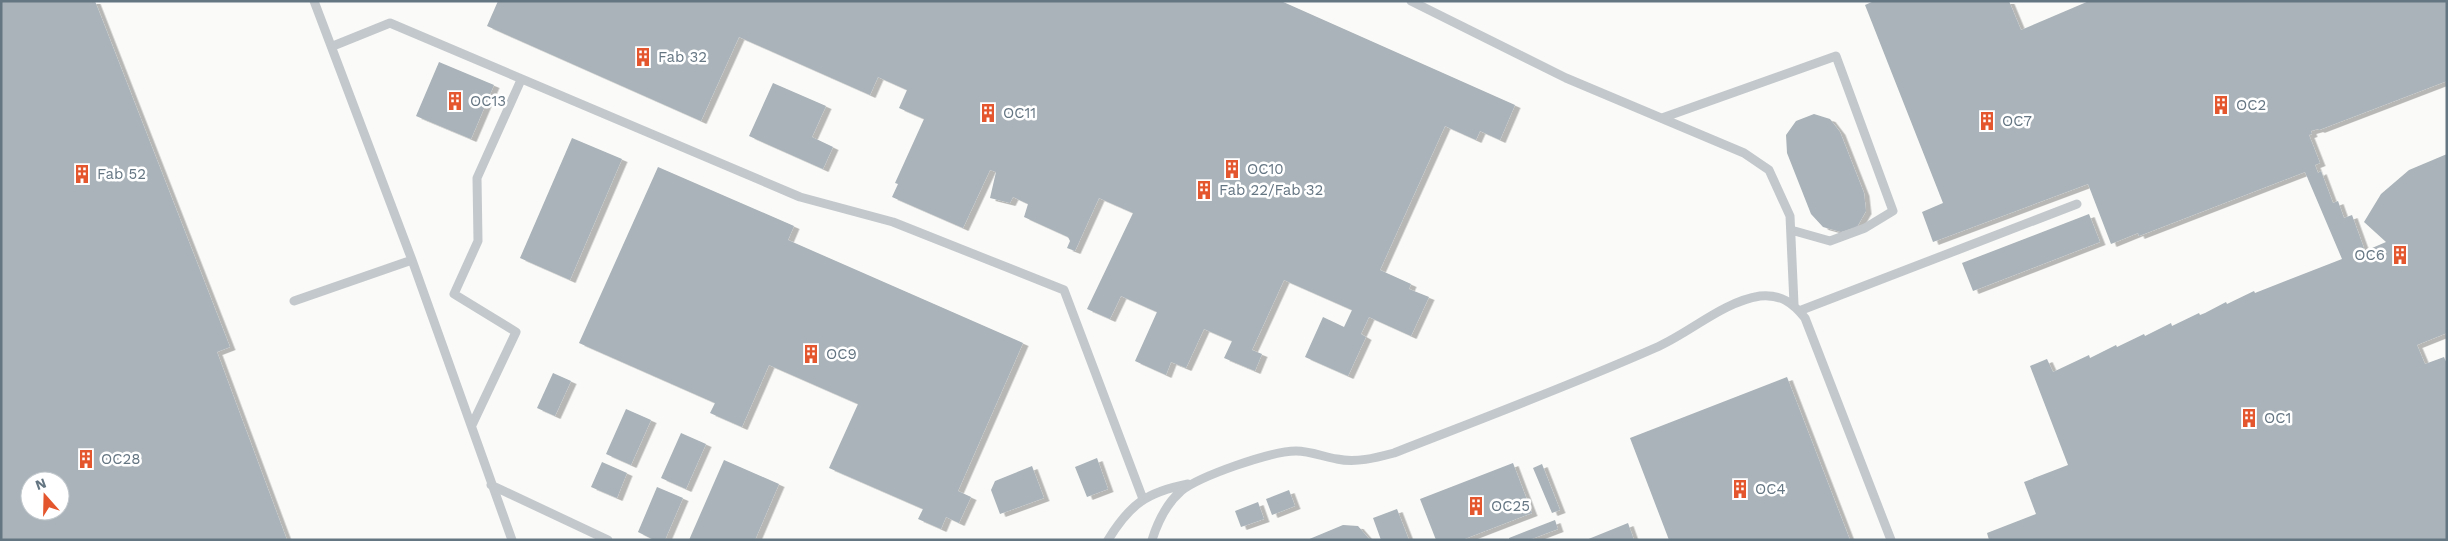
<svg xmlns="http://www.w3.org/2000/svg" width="2448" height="541" font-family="'Work Sans',sans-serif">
	<defs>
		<filter id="shadow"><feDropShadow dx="5.5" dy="3" stdDeviation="0" flood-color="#0004"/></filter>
	</defs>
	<rect width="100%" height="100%" fill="#fafaf8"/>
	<path fill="#aab3b9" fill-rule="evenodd" filter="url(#shadow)" d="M 1,1 L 95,1 L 230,347 L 217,352 L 287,540 L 1,540 ZM 30,481 L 60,481 L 60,511 L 30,511 Z
		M 498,1 L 1281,1 L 1515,105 L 1500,140 L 1480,131 L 1476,140 L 1445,126 L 1380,270 L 1411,284 L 1409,289 L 1429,297 L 1411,336 L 1369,317 L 1361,334 L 1366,337 L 1348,376 L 1305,357 L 1323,317 L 1344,327 L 1352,310 L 1284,280 L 1252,350 L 1262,354 L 1255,371 L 1224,358 L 1232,341 L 1204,329 L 1186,368 L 1171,362 L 1166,375 L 1135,361 L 1157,312 L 1121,296 L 1110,319 L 1087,309 L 1133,213 L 1099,198 L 1075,251 L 1067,248 L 1070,241 L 1068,237 L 1024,217 L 1028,204 L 1013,197 L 1010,203 L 990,198 L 996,172 L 990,170 L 963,228 L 892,197 L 898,184 L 895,183 L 924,119 L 899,108 L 907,90 L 878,77 L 870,95 L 739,37 L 701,121 L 487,26 Z
		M 1874,1 L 2009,1 L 2021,30 L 2089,1 L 2447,1 L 2447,81 L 2319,130 L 2318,129 L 2311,131 L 2312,134 L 2309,135 L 2320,163 L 2315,165 L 2318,173 L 2321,171 L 2333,203 L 2338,201 L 2344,218 L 2352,215 L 2365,251 L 2386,242 L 2364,222 L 2381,194 L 2409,170 L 2447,154 L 2447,333 L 2417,345 L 2425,364 L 2444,357 L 2447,364 L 2447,540 L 1989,540 L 1987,533 L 2036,514 L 2024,482 L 2068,465 L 2030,366 L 2047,359 L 2053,372 L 2089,355 L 2090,358 L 2116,345 L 2117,347 L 2144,334 L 2145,336 L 2171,323 L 2172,326 L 2199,313 L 2200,315 L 2205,313 L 2226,302 L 2227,304 L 2254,291 L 2255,293 L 2342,259 L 2305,172 L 2139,236 L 2138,233 L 2111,244 L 2088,184 L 1933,242 L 1922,212 L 1943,203 L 1865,5 Z
		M 439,62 L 494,85 L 471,139 L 416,116 Z
		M 773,83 L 826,106 L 812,137 L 833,147 L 823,169 L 749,136 Z
		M 1814,114 L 1830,119 L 1840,132 L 1864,193 L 1866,211 L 1857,227 L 1841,232 L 1823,227 L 1811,214 L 1787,153 L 1786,135 L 1796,121 Z
		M 572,138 L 622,159 L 570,280 L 520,258 Z
		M 658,167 L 794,226 L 788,240 L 1023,343 L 958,491 L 971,497 L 959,523 L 946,517 L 941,529 L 918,519 L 923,509 L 829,468 L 858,404 L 769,365 L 742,427 L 710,413 L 715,403 L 579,343 Z
		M 2089,214 L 2100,242 L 1973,291 L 1962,263 Z
		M 553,373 L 571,381 L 555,416 L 537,408 Z
		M 1787,377 L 1850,540 L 1669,540 L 1630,438 Z
		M 626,409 L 651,420 L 631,465 L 606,454 Z
		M 681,433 L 706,444 L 686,489 L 661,478 Z
		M 1097,458 L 1108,489 L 1087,497 L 1075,467 Z
		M 724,460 L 779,484 L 755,540 L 689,540 Z
		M 602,462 L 627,473 L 617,498 L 591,487 Z
		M 1513,463 L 1532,513 L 1462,540 L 1436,540 L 1420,499 Z
		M 1542,464 L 1560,510 L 1552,513 L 1533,468 Z
		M 1032,466 L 1044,498 L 1000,514 L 991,490 L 995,481 Z
		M 657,487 L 683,498 L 665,540 L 654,540 L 638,532 Z
		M 1289,490 L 1295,506 L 1272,515 L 1266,499 Z
		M 1258,502 L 1264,519 L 1241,527 L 1235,511 Z
		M 1397,509 L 1409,540 L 1381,540 L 1373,518 Z
		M 1555,520 L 1558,529 L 1529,540 L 1509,540 L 1509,538 Z
		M 1628,523 L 1634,540 L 1586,540 Z
		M 1343,525 L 1358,526 L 1370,540 L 1307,540 Z"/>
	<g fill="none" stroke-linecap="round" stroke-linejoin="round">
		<path stroke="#c3c8cc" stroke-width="9" d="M 314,1 L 412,260 L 512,540
			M 1411,1 L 1566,78 L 1744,153 L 1769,170 L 1790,216 L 1794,304
			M 333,46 L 390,23 L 800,197 L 893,222 L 1064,290 L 1143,499
			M 1662,118 L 1836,56 L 1893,211 L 1865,228 L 1830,241 L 1791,230
			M 294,301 L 412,260
			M 1799,311 L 2077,204
			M 472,425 L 516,332 L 454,294 L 478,241 L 477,178 L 521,80
			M 491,485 L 608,540
			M 1108,540 C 1130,504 1147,492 1188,484
			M 1152,540 C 1158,521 1166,504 1181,491 C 1200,476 1271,451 1296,451 C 1310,451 1324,457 1337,459 C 1356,463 1375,458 1394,453 C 1481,419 1569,386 1655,348 C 1690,333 1722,302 1760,296 C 1781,294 1793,303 1805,318 L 1891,540"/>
	</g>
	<defs>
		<g id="building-bare" transform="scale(1.5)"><path d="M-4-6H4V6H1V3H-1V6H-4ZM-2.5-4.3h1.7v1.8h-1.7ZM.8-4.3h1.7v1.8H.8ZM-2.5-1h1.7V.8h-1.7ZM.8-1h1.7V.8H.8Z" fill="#e4572e" stroke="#fff" stroke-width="2.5" paint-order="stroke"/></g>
	</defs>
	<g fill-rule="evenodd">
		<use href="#building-bare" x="643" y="57"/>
		<use href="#building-bare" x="455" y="101"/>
		<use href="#building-bare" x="2221" y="105"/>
		<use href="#building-bare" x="988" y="113"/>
		<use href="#building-bare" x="1987" y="121"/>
		<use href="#building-bare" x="1232" y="169"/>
		<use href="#building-bare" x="82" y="174"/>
		<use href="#building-bare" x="1204" y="190"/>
		<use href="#building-bare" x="2400" y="255"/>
		<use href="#building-bare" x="811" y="354"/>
		<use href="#building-bare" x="2249" y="418"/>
		<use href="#building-bare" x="86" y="459"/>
		<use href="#building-bare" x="1740" y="489"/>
		<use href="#building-bare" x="1476" y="506"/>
	</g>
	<g text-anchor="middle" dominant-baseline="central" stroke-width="5" stroke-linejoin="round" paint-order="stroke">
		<g font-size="15" fill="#657683" stroke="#fff" text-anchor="start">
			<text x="658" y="57">Fab 32</text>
			<text x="470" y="101">OC13</text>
			<text x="2236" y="105">OC2</text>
			<text x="1003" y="113">OC11</text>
			<text x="2002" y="121">OC7</text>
			<text x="1247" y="169">OC10</text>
			<text x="97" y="174">Fab 52</text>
			<text x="1219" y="190">Fab 22/Fab 32</text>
			<text x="2385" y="255" text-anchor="end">OC6</text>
			<text x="826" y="354">OC9</text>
			<text x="2264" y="418">OC1</text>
			<text x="101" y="459">OC28</text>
			<text x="1755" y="489">OC4</text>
			<text x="1491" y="506">OC25</text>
		</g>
	</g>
	<rect width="2448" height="541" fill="none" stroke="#657683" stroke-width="5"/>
	<g transform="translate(45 496) rotate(340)"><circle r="24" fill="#ffffff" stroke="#c1c8cd"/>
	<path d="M0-4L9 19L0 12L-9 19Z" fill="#e4572e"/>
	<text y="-8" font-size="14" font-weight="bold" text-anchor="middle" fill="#657683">N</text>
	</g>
</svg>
